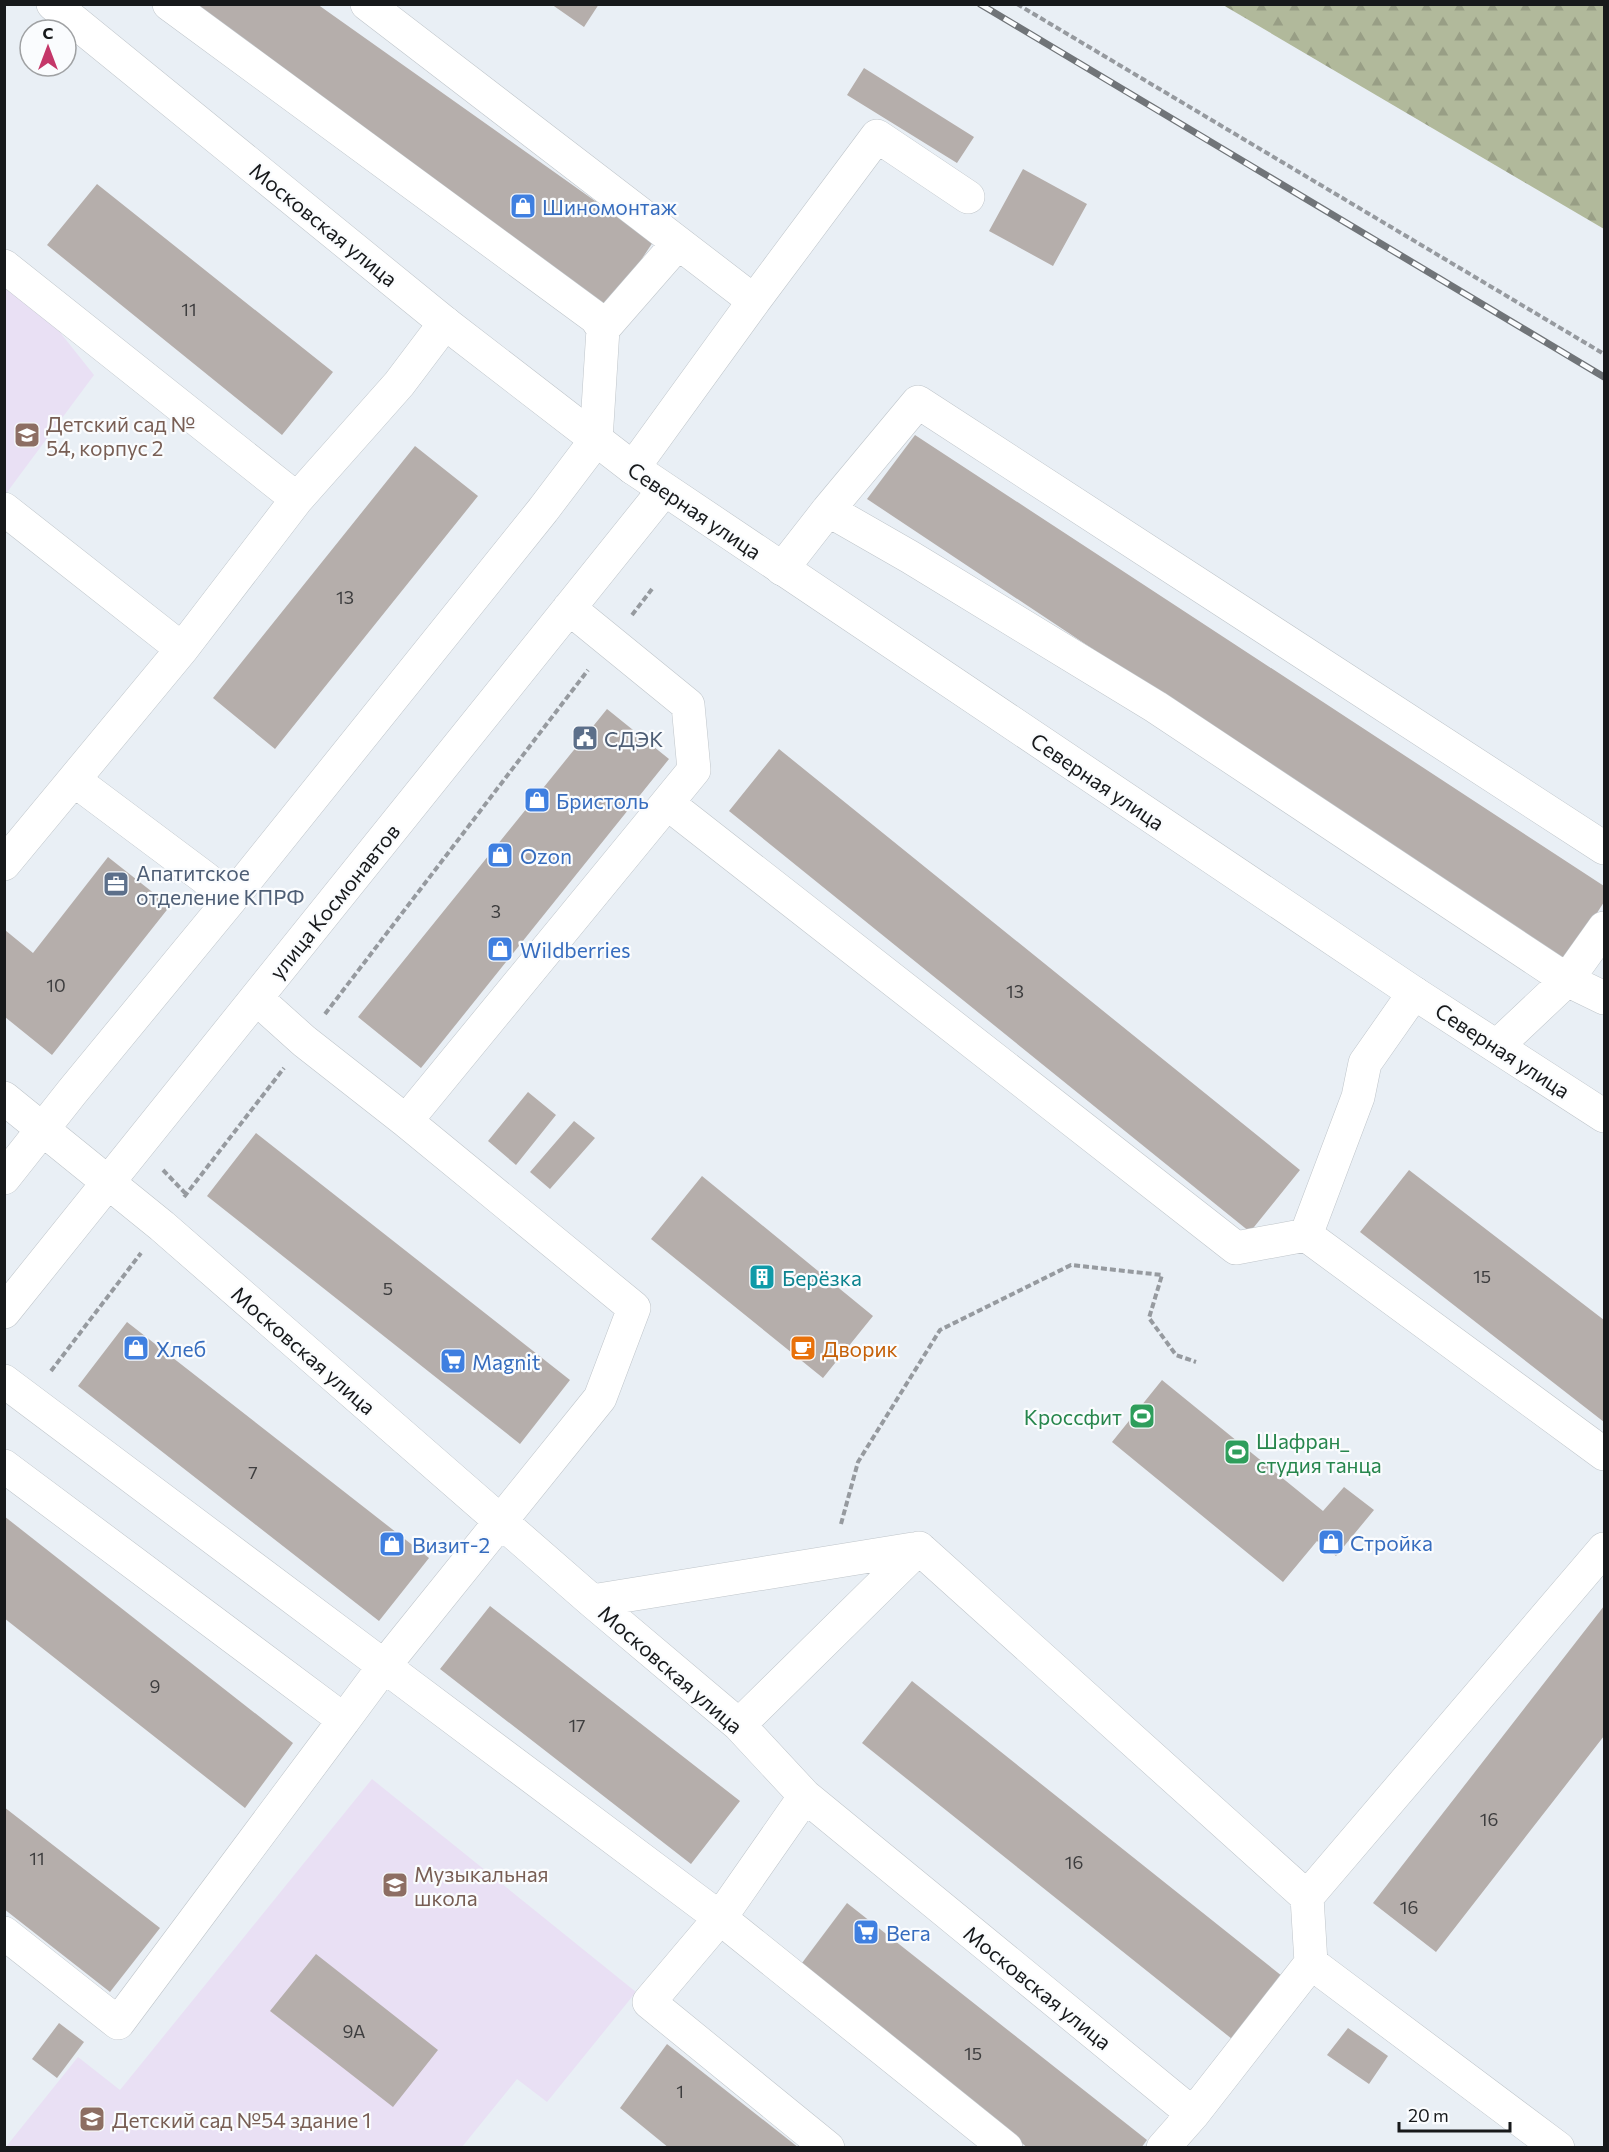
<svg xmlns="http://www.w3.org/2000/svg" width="1609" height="2152" font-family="Commissioner,sans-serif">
	<defs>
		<pattern id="forest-firs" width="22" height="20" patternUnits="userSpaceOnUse" patternTransform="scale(1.5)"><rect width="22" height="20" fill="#b1b99b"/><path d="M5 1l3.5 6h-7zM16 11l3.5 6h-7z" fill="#989e85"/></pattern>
	</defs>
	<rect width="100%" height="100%" fill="#e9eff5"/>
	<path fill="#e9e0f4" d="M 4,262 L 94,375 L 5,495 L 4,495 Z
		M 372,1779 L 636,1992 L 547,2102 L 517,2079 L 462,2147 L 5,2148 L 78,2057 L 120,2090 Z"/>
	<path fill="url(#forest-firs)" d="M 1223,5 L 1604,5 L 1604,229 Z"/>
	<path fill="#b5aeab" d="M 187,4 L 317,4 L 653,242 L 608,310 Z
		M 551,4 L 599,4 L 584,27 Z
		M 864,68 L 974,137 L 957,163 L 847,95 Z
		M 1023,169 L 1087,204 L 1053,266 L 989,231 Z
		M 97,184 L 333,372 L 282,435 L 47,245 Z
		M 915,435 L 1604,886 L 1604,902 L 1565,963 L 867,499 Z
		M 415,446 L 478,496 L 275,749 L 213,698 Z
		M 607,709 L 669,759 L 421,1068 L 358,1017 Z
		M 779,749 L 1300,1170 L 1250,1232 L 729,811 Z
		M 108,857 L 170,906 L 52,1055 L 5,1017 L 5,930 L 33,953 Z
		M 528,1092 L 556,1115 L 516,1165 L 488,1141 Z
		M 574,1121 L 595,1138 L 550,1189 L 530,1172 Z
		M 256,1133 L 570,1380 L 520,1444 L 207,1196 Z
		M 1409,1170 L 1604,1320 L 1604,1422 L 1360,1232 Z
		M 702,1176 L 873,1316 L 823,1378 L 651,1239 Z
		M 127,1322 L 429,1558 L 379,1621 L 78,1386 Z
		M 1162,1380 L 1323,1511 L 1344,1487 L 1374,1510 L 1336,1556 L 1317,1541 L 1283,1582 L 1112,1442 Z
		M 4,1516 L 293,1743 L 245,1808 L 4,1618 Z
		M 490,1606 L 740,1801 L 691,1864 L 440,1669 Z
		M 1604,1606 L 1604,1736 L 1436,1952 L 1373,1903 Z
		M 912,1681 L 1287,1980 L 1237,2043 L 862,1743 Z
		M 4,1807 L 160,1928 L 110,1992 L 4,1909 Z
		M 847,1903 L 1147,2140 L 1141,2148 L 1028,2148 L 799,1967 Z
		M 316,1954 L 438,2050 L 393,2107 L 270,2011 Z
		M 59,2023 L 84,2042 L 57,2078 L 32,2059 Z
		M 1348,2028 L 1388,2056 L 1369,2084 L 1327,2055 Z
		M 667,2044 L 705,2074 L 799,2148 L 669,2148 L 620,2108 Z"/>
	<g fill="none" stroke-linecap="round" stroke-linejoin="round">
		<g stroke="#bfc5ca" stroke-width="34">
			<path id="minor" d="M 367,4 L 754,301 L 633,468
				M 4,266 L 297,499
				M 754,301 L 877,136 L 968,197
				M 603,329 L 678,243
				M 4,509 L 182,649 L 297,499 L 399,384 L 445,323
				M 828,510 L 910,557 L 1156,707 L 1567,980 L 1604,998
				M 782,569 L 828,510 L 918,402 L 1604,848
				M 569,608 L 688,705 L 694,770 L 667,803
				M 74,780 L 205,878 L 230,900
				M 4,864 L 182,649
				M 1497,1046 L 1567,980 L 1604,928
				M 4,1098 L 162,1226 L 592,1601 L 739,1725 L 805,1796 L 1193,2114
				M 406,1121 L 667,803 L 1236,1248 L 1306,1235 L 1358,1097 L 1365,1063 L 1414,993
				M 4,1178 L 72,1092 L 230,900 L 543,510 L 596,440 L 603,329 L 596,318 L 169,4
				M 1306,1235 L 1604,1454
				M 4,1312 L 664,490
				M 4,1381 L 384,1666 L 600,1398 L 634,1308 L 406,1121 L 304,1041 L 256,998
				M 4,1466 L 344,1720 L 384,1666 L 720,1918 L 649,2002 L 828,2148
				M 592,1601 L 919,1548
				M 739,1725 L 919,1548 L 1307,1897
				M 805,1796 L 720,1918 L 1006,2148
				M 4,1933 L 118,2023 L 344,1720
				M 1311,1963 L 1307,1897 L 1604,1549
				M 1311,1963 L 1558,2148
				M 1163,2148 L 1193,2114 L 1311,1963"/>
		</g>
		<g stroke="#bfc5ca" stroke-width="34">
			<path id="major" d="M 53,4 L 445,323 L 633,468 L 1414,993 L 1604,1116"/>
		</g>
		<path stroke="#969a9f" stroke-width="4" stroke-dasharray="6 3" stroke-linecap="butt" d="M 1017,4 L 1604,354
			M 632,615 L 652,589
			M 325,1014 L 588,670
			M 163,1170 L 186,1194
			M 184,1197 L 284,1068
			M 51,1371 L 141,1253
			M 841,1524 L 858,1462 L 940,1330 L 1071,1265 L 1162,1275 L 1149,1318 L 1176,1355 L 1196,1362"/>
		<use href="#minor" stroke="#fff" stroke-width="33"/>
		<use href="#major" stroke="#fff" stroke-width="33"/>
		<g stroke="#707478" stroke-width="7">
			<path id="rail" d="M 980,4 L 1604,377"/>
		</g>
		<use href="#rail" stroke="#fafcfe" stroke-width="4.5" stroke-dasharray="14" stroke-linecap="butt"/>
	</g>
	<defs>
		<g id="shop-square" transform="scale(1.35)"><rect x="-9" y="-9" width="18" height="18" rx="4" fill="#3f7fe0" stroke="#fafcfe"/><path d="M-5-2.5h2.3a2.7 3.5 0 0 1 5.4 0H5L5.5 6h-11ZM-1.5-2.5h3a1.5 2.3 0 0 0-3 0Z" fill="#fff"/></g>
		<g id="school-square" transform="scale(1.35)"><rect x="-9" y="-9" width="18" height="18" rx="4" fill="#8d6e63" stroke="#fafcfe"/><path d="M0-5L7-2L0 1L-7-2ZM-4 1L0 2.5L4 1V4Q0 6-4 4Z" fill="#fff"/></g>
		<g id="civic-square" transform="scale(1.35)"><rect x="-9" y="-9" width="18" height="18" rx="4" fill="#5c6f8a" stroke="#fafcfe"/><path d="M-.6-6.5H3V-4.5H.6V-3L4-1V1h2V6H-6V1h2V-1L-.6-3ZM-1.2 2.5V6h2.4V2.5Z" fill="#fff"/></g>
		<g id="office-square" transform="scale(1.35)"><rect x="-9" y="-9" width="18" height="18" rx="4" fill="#5c6f8a" stroke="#fafcfe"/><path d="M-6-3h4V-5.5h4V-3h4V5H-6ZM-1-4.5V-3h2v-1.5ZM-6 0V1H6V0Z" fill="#fff"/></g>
		<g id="building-square" transform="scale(1.35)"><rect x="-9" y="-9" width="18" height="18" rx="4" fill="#0f9aa8" stroke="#fafcfe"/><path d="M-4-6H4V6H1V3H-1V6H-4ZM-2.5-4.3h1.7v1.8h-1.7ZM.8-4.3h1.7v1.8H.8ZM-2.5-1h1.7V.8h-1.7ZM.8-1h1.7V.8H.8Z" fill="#fff"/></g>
		<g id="cafe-square" transform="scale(1.35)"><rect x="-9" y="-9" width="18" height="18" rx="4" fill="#e8710a" stroke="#fafcfe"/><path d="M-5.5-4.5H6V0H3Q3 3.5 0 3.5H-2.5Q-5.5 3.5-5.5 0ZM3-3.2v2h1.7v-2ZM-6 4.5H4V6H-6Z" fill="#fff"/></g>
		<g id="supermarket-square" transform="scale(1.35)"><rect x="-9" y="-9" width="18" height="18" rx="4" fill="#3f7fe0" stroke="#fafcfe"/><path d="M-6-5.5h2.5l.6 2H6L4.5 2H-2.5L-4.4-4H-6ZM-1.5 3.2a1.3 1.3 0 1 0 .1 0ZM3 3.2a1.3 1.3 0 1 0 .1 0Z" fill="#fff"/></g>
		<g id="stadium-square" transform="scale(1.35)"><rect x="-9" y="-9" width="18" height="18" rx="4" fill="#2e9e5b" stroke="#fafcfe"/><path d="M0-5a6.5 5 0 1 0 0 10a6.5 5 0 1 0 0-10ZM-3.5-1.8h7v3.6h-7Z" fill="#fff"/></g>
	</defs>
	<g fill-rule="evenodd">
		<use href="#shop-square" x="523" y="206"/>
		<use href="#school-square" x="27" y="435"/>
		<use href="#civic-square" x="585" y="738"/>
		<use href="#shop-square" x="537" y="800"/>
		<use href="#shop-square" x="500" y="855"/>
		<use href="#office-square" x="116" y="884"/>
		<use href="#shop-square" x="500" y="949"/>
		<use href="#building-square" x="762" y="1277"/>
		<use href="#shop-square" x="136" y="1348"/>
		<use href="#cafe-square" x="803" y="1348"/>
		<use href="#supermarket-square" x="453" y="1361"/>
		<use href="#stadium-square" x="1142" y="1416"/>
		<use href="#stadium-square" x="1237" y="1452"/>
		<use href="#shop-square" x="1331" y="1542"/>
		<use href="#shop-square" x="392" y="1544"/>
		<use href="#school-square" x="395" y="1885"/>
		<use href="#supermarket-square" x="866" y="1932"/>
		<use href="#school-square" x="92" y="2119"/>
	</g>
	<g text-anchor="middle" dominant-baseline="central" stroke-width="4.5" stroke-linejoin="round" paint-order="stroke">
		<g font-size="18" fill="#3e3e3f">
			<text x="189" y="309">11</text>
			<text x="345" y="597">13</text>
			<text x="496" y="911">3</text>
			<text x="56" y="985">10</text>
			<text x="1015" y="991">13</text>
			<text x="1482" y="1276">15</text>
			<text x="388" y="1288">5</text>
			<text x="253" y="1472">7</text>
			<text x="155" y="1686">9</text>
			<text x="577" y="1725">17</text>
			<text x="1489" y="1819">16</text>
			<text x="37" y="1858">11</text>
			<text x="1074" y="1862">16</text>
			<text x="1409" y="1907">16</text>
			<text x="354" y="2031">9А</text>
			<text x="973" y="2053">15</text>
			<text x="680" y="2091">1</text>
		</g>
		<g font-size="21" fill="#366cbe" stroke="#fafcfe" text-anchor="start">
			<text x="542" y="206">Шиномонтаж</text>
			<text x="556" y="800">Бристоль</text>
			<text x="520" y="855">Ozon</text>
			<text x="520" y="949">Wildberries</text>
			<text x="156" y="1348">Хлеб</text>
			<text x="472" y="1361">Magnit</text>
			<text x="1350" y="1542">Стройка</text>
			<text x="412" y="1544">Визит-2</text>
			<text x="886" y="1932">Вега</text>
		</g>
		<g font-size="21" fill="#17191b" stroke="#fafcfe">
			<text transform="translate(324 224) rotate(39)">Московская улица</text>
			<text transform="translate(695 510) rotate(34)">Северная улица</text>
			<text transform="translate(1098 781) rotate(34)">Северная улица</text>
			<text transform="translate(334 901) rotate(-51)">улица Космонавтов</text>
			<text transform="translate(1503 1050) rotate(33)">Северная улица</text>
			<text transform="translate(304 1350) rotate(41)">Московская улица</text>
			<text transform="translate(671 1669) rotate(41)">Московская улица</text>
			<text transform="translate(1038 1987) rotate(39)">Московская улица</text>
		</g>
		<g font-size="21" fill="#785e54" stroke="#fafcfe" text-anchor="start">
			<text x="46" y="423">Детский сад №<tspan x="46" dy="24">54, корпус 2</tspan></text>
			<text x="414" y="1873">Музыкальная<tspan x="414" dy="24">школа</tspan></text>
			<text x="112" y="2119">Детский сад №54 здание 1</text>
		</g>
		<g font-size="21" fill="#4e5e75" stroke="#fafcfe" text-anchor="start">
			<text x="604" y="738">СДЭК</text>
			<text x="136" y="872">Апатитское<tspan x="136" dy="24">отделение КПРФ</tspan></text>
		</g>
		<g font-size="21" fill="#0d838f" stroke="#fafcfe" text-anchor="start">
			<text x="782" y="1277">Берёзка</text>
		</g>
		<g font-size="21" fill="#c56008" stroke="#fafcfe" text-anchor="start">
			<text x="822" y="1348">Дворик</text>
		</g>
		<g font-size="21" fill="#27864d" stroke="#fafcfe" text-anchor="end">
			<text x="1122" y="1416">Кроссфит</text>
			<text x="1256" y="1440" text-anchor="start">Шафран_<tspan x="1256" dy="24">студия танца</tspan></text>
		</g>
	</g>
	<rect width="1609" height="2152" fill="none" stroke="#17191b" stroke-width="12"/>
	<g transform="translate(48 48)"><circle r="28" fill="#fafcfe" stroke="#9fa1a3" stroke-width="1.5"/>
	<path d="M0-4.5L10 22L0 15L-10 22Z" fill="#c43769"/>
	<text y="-9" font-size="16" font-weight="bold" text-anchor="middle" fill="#17191b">С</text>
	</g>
	<path d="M1399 2122v9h111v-9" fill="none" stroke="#17191b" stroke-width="3"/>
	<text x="1408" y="2122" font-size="18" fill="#17191b" stroke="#fafcfe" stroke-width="4.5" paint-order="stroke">20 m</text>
</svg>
